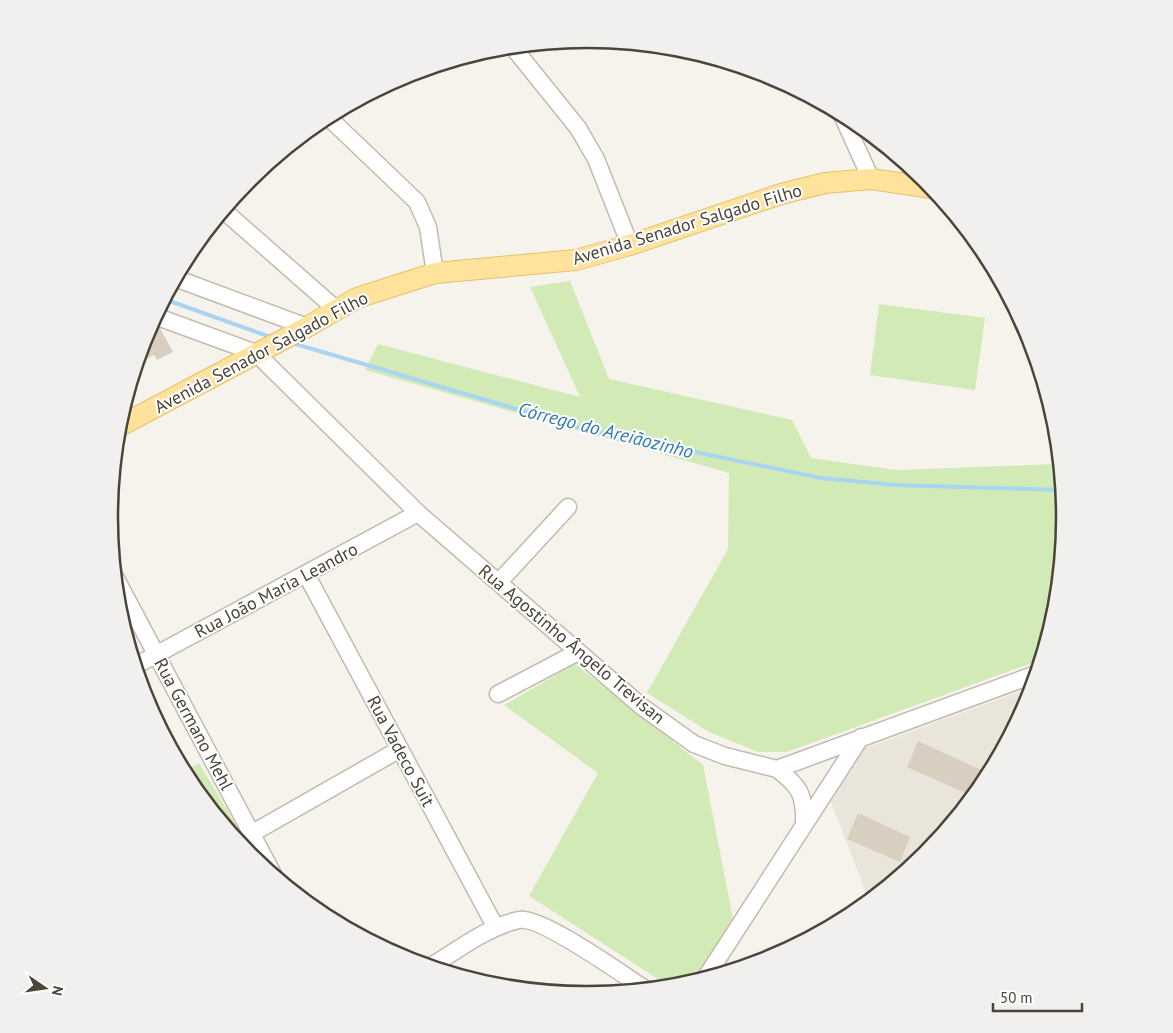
<svg xmlns="http://www.w3.org/2000/svg" width="1173" height="1033" font-family="'PT Sans',sans-serif">
	<rect width="100%" height="100%" fill="#f6f3ec"/>
	<path fill="#eae5da" d="M 1032,687 L 1028,700 L 984,782 L 924,855 L 869,900 L 829,797 L 858,751 Z"/>
	<path fill="#d2eab5" d="M 570,281 L 609,379 L 792,420 L 811,458 L 896,470 L 1059,464 L 1064,517 L 1055,610 L 1040,660 L 787,752 L 758,752 L 709,732 L 647,693 L 728,549 L 729,473 L 365,370 L 378,344 L 580,397 L 530,287 Z
		M 879,304 L 985,318 L 975,390 L 870,375 Z
		M 575,664 L 703,765 L 733,919 L 693,981 L 669,986 L 529,896 L 598,773 L 504,705 Z
		M 199,763 L 236,825 L 228,829 L 189,782 L 184,773 Z"/>
	<g fill="none" stroke-linecap="round" stroke-linejoin="round">
		<path stroke="#a9d4f2" stroke-width="4" d="M 164,299 L 273,338
			M 292,343 L 584,429 L 821,478 L 895,485 L 1062,490"/>
	</g>
	<path fill="#d8cfc1" d="M 156,327 L 160,328 L 173,352 L 157,360 L 154,355 L 136,365 L 145,333 Z
		M 918,741 L 988,773 L 984,782 L 972,796 L 907,767 Z
		M 858,813 L 910,837 L 900,862 L 847,839 Z"/>
	<g fill="none" stroke-linecap="round" stroke-linejoin="round">
		<g stroke="#c2bbae" stroke-width="19">
			<path id="minor" d="M 512,46 L 578,128 L 596,159 L 630,245
				M 841,113 L 871,179
				M 327,116 L 417,202 L 428,227 L 435,273
				M 223,210 L 337,310
				M 175,278 L 307,327
				M 155,316 L 256,353 L 418,513 L 641,706 L 694,744 L 725,756 L 777,769 L 1036,674
				M 306,574 L 496,928
				M 114,575 L 273,874
				M 499,582 L 568,507
				M 135,666 L 418,513
				M 498,694 L 578,652
				M 777,769 C 800,786 805,795 804,825
				M 251,834 L 400,749
				M 431,966 C 458,950 487,927 519,920 C 540,915 623,975 645,989
				M 706,977 L 861,737"/>
		</g>
		<g stroke="#e6c16a" stroke-width="22">
			<path id="major" d="M 118,427 L 307,327 L 357,298 L 435,273 L 576,260 L 630,245 L 781,194 L 825,183 L 871,179 L 932,188"/>
		</g>
		<use href="#minor" stroke="#fff" stroke-width="16"/>
		<use href="#major" stroke="#ffe39c" stroke-width="20"/>
	</g>
	<g text-anchor="middle" dominant-baseline="central" stroke-width="4" stroke-linejoin="round" paint-order="stroke">
		<g font-size="18" fill="#4b4439" stroke="#fff">
			<text transform="translate(687 224) rotate(-17)">Avenida Senador Salgado Filho</text>
			<text transform="translate(261 352) rotate(-28)">Avenida Senador Salgado Filho</text>
			<text transform="translate(276 590) rotate(-28)">Rua João Maria Leandro</text>
			<text transform="translate(572 644) rotate(40)">Rua Agostinho Ângelo Trevisan</text>
			<text transform="translate(194 724) rotate(62)">Rua Germano Mehl</text>
			<text transform="translate(401 751) rotate(62)">Rua Vadeco Suit</text>
		</g>
		<g font-size="19" font-style="italic" fill="#2e7ab2" stroke="#fff">
			<text transform="translate(606 430) rotate(14)">Córrego do Areiãozinho</text>
		</g>
	</g>
	<path d="M0 0H1173V1033H0ZM118 517a469 469 0 1 1 938 0a469 469 0 1 1-938 0Z" fill="#f1f0ef" fill-rule="evenodd"/>
	<path fill="none" stroke="#4b4439" stroke-width="2.5" d="M118 517a469 469 0 1 1 938 0a469 469 0 1 1-938 0Z"/>
	<g transform="translate(45 988) rotate(103)" stroke="#ffffff" stroke-width="4" paint-order="stroke">
	<path d="M0-4L9 19L0 12L-9 19Z" fill="#4b4439"/>
	<text y="-8" font-size="14" font-weight="bold" text-anchor="middle" fill="#4b4439">N</text>
	</g>
	<path d="M993 1003v8h89v-8" fill="none" stroke="#4b4439" stroke-width="2.5"/>
	<text x="1000" y="1003" font-size="15" fill="#4b4439" stroke="#ffffff" stroke-width="4" paint-order="stroke">50 m</text>
</svg>
